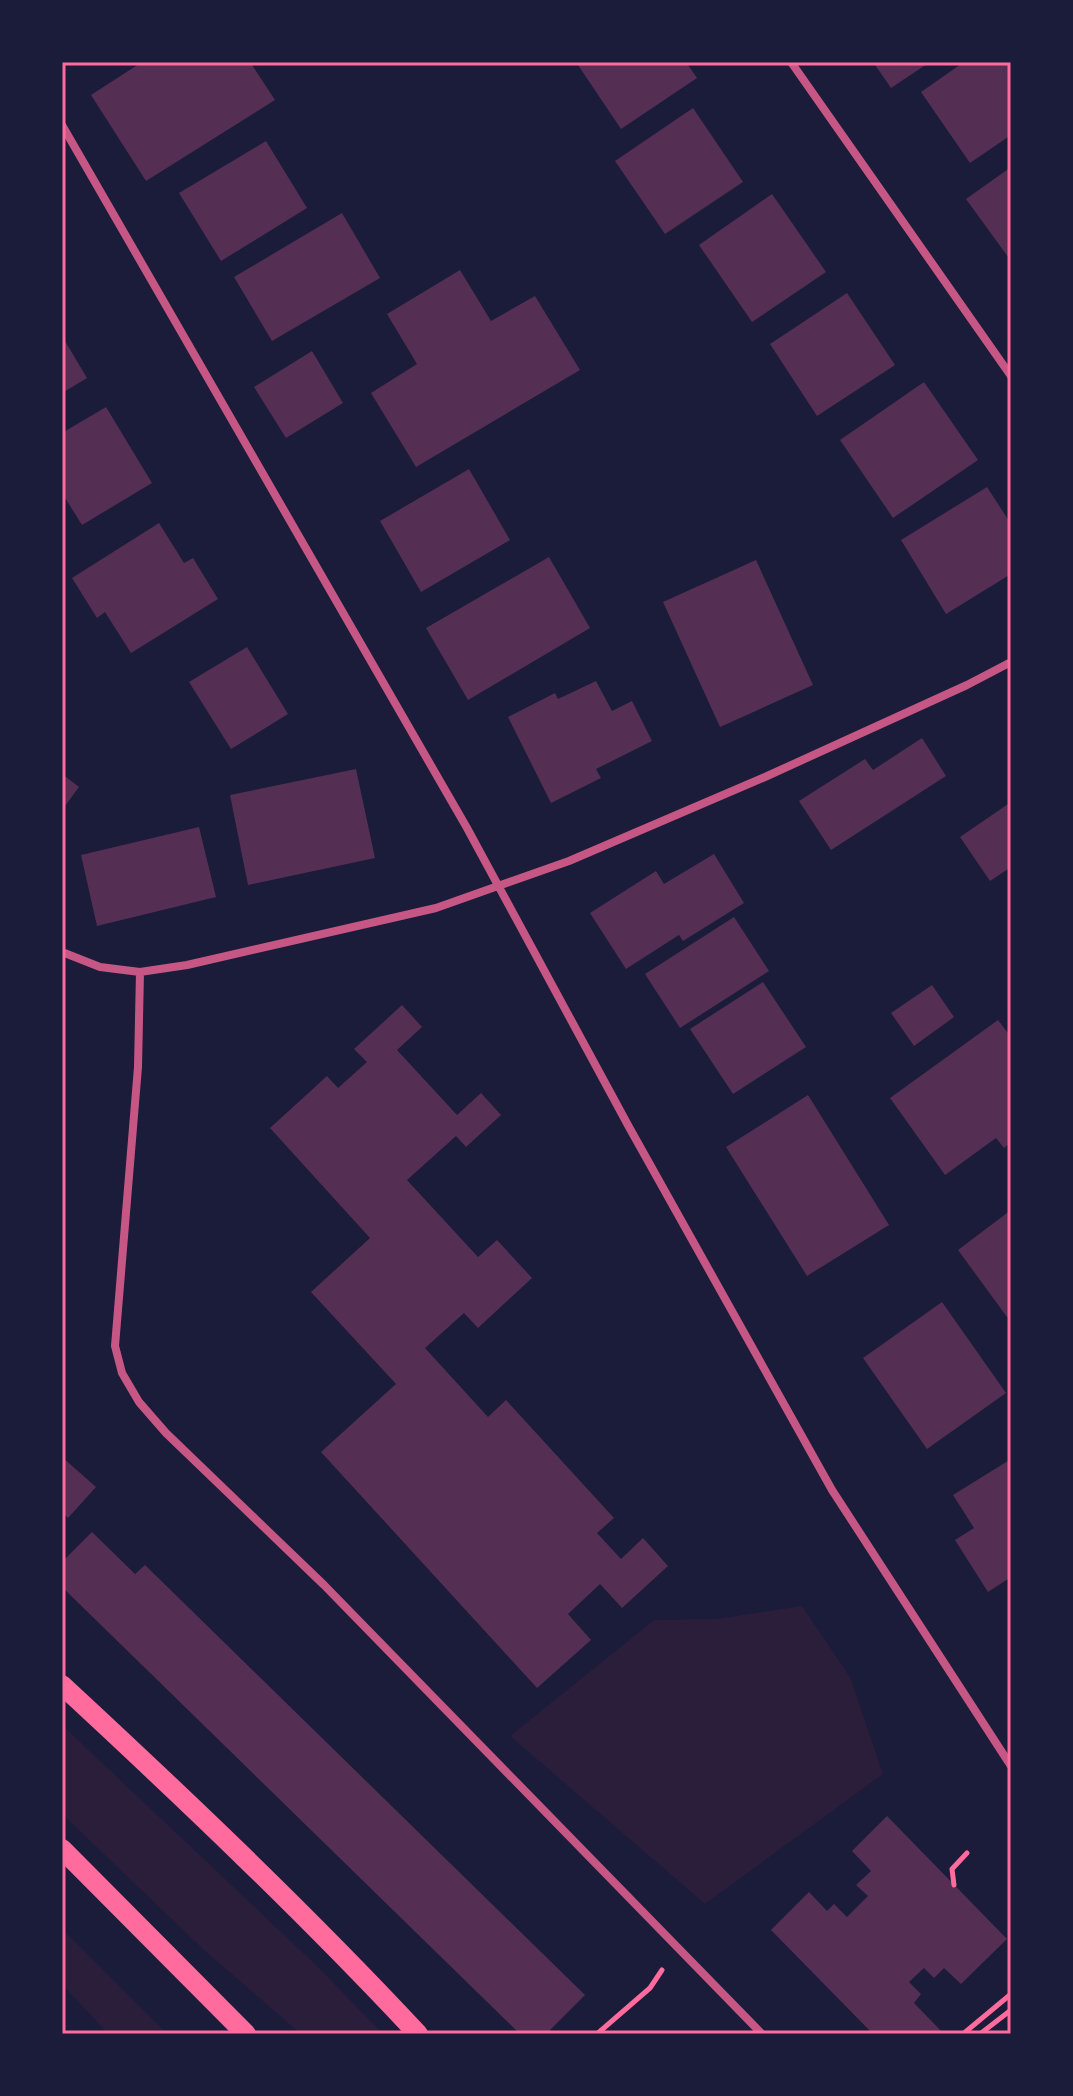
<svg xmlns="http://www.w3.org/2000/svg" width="1073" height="2096" font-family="Commissioner,sans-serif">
	<rect width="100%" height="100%" fill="#1b1b3a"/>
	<path fill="#2a1e3b" d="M 802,1606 L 850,1677 L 883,1774 L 705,1904 L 510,1736 L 654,1620 L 717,1619 Z
		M 62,1725 L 317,1966 L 383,2034 L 301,2034 L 205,1951 L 62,1814 Z
		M 62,1929 L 167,2034 L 108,2034 L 62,1984 Z"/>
	<path fill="#542f53" d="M 142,62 L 250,62 L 275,100 L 146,181 L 91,95 Z
		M 576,62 L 686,62 L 697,78 L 621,129 Z
		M 873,62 L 930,62 L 891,88 Z
		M 964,62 L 1011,62 L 1011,135 L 970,163 L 921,92 Z
		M 693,108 L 743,182 L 665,234 L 615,161 Z
		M 266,141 L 307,208 L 221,261 L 179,193 Z
		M 1011,167 L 1011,261 L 966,199 Z
		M 772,194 L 826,272 L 752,322 L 699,245 Z
		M 342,213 L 380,278 L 272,341 L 234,277 Z
		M 460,270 L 491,321 L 535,296 L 580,370 L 416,467 L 371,393 L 417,364 L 387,314 Z
		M 847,293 L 895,365 L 817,416 L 770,344 Z
		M 62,336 L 87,378 L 62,393 Z
		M 312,351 L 343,403 L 286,438 L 254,387 Z
		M 924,382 L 978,460 L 893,518 L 840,440 Z
		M 106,407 L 152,483 L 82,525 L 62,493 L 62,433 Z
		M 469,469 L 510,540 L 421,592 L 380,521 Z
		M 987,487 L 1011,524 L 1011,574 L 946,614 L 901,540 Z
		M 159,523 L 184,563 L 193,558 L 218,599 L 131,653 L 105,612 L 97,618 L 72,578 Z
		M 549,557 L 590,628 L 468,700 L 426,628 Z
		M 756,560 L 813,685 L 720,727 L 663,602 Z
		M 247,647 L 288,714 L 231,749 L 189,682 Z
		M 596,681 L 612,711 L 632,701 L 652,741 L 596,769 L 601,778 L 551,803 L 508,717 L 555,693 L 558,699 Z
		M 922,738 L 946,776 L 831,850 L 799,801 L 865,759 L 873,770 Z
		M 356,769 L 375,858 L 248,885 L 230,795 Z
		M 62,774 L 79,787 L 62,810 Z
		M 1011,802 L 1011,867 L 990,881 L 960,837 Z
		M 199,827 L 216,897 L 97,926 L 81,855 Z
		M 714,854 L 744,903 L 683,941 L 679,935 L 626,969 L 590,913 L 656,871 L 664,884 Z
		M 734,917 L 769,971 L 680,1028 L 645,974 Z
		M 763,982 L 806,1047 L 733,1094 L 690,1029 Z
		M 932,985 L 954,1017 L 914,1046 L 891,1013 Z
		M 402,1005 L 422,1027 L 397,1050 L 457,1115 L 481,1093 L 501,1115 L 466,1147 L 456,1136 L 407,1180 L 478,1257 L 497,1240 L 532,1278 L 478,1328 L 464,1313 L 425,1348 L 488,1417 L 506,1400 L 614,1518 L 597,1533 L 621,1559 L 643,1538 L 668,1566 L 622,1608 L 600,1584 L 568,1614 L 591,1640 L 537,1688 L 321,1452 L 396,1384 L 311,1292 L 370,1238 L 270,1128 L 327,1076 L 338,1088 L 367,1062 L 354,1049 Z
		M 998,1020 L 1011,1037 L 1011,1142 L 1004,1148 L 996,1138 L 945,1175 L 890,1098 Z
		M 808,1095 L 889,1225 L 807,1276 L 726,1147 Z
		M 1011,1210 L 1011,1314 L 1007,1317 L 958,1250 Z
		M 942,1302 L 1006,1393 L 927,1449 L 863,1358 Z
		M 62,1457 L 96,1487 L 68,1518 L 62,1512 Z
		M 1011,1459 L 1011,1577 L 988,1592 L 955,1540 L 974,1528 L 953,1495 Z
		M 92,1532 L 135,1574 L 145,1565 L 585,1995 L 550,2030 L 554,2034 L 520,2034 L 62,1587 L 62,1562 Z
		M 887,1816 L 1007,1939 L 961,1984 L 944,1968 L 934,1978 L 924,1968 L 909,1982 L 921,1994 L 914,2003 L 944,2034 L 873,2034 L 771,1930 L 809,1892 L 827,1911 L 834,1904 L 847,1917 L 868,1896 L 856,1885 L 871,1871 L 852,1851 Z"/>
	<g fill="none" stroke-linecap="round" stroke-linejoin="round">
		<path stroke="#ff6b9d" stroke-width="5" d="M 954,1885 L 952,1869 L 967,1853
			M 597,2034 L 650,1988 L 662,1970
			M 963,2034 L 1011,1994
			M 980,2034 L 1011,2010"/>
		<path stroke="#c65784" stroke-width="8" d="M 791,62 L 1011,376
			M 62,125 L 467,828 L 629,1127 L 832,1490 L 1011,1766
			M 62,952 L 100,967 L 140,972 L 187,965 L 436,908 L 569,861 L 765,777 L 967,685 L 1011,662
			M 140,972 L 138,1067 L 115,1346 L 122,1373 L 139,1402 L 166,1433 L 324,1585 L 762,2034"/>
		<path stroke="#ff6b9d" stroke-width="20" d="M 62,1685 C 184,1798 305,1913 418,2034
			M 62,1849 L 246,2034"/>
	</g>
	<rect width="1073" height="2096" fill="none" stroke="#1b1b3a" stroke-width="128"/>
	<rect x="64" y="64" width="945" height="1968" fill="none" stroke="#ff6b9d" stroke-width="3"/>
</svg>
